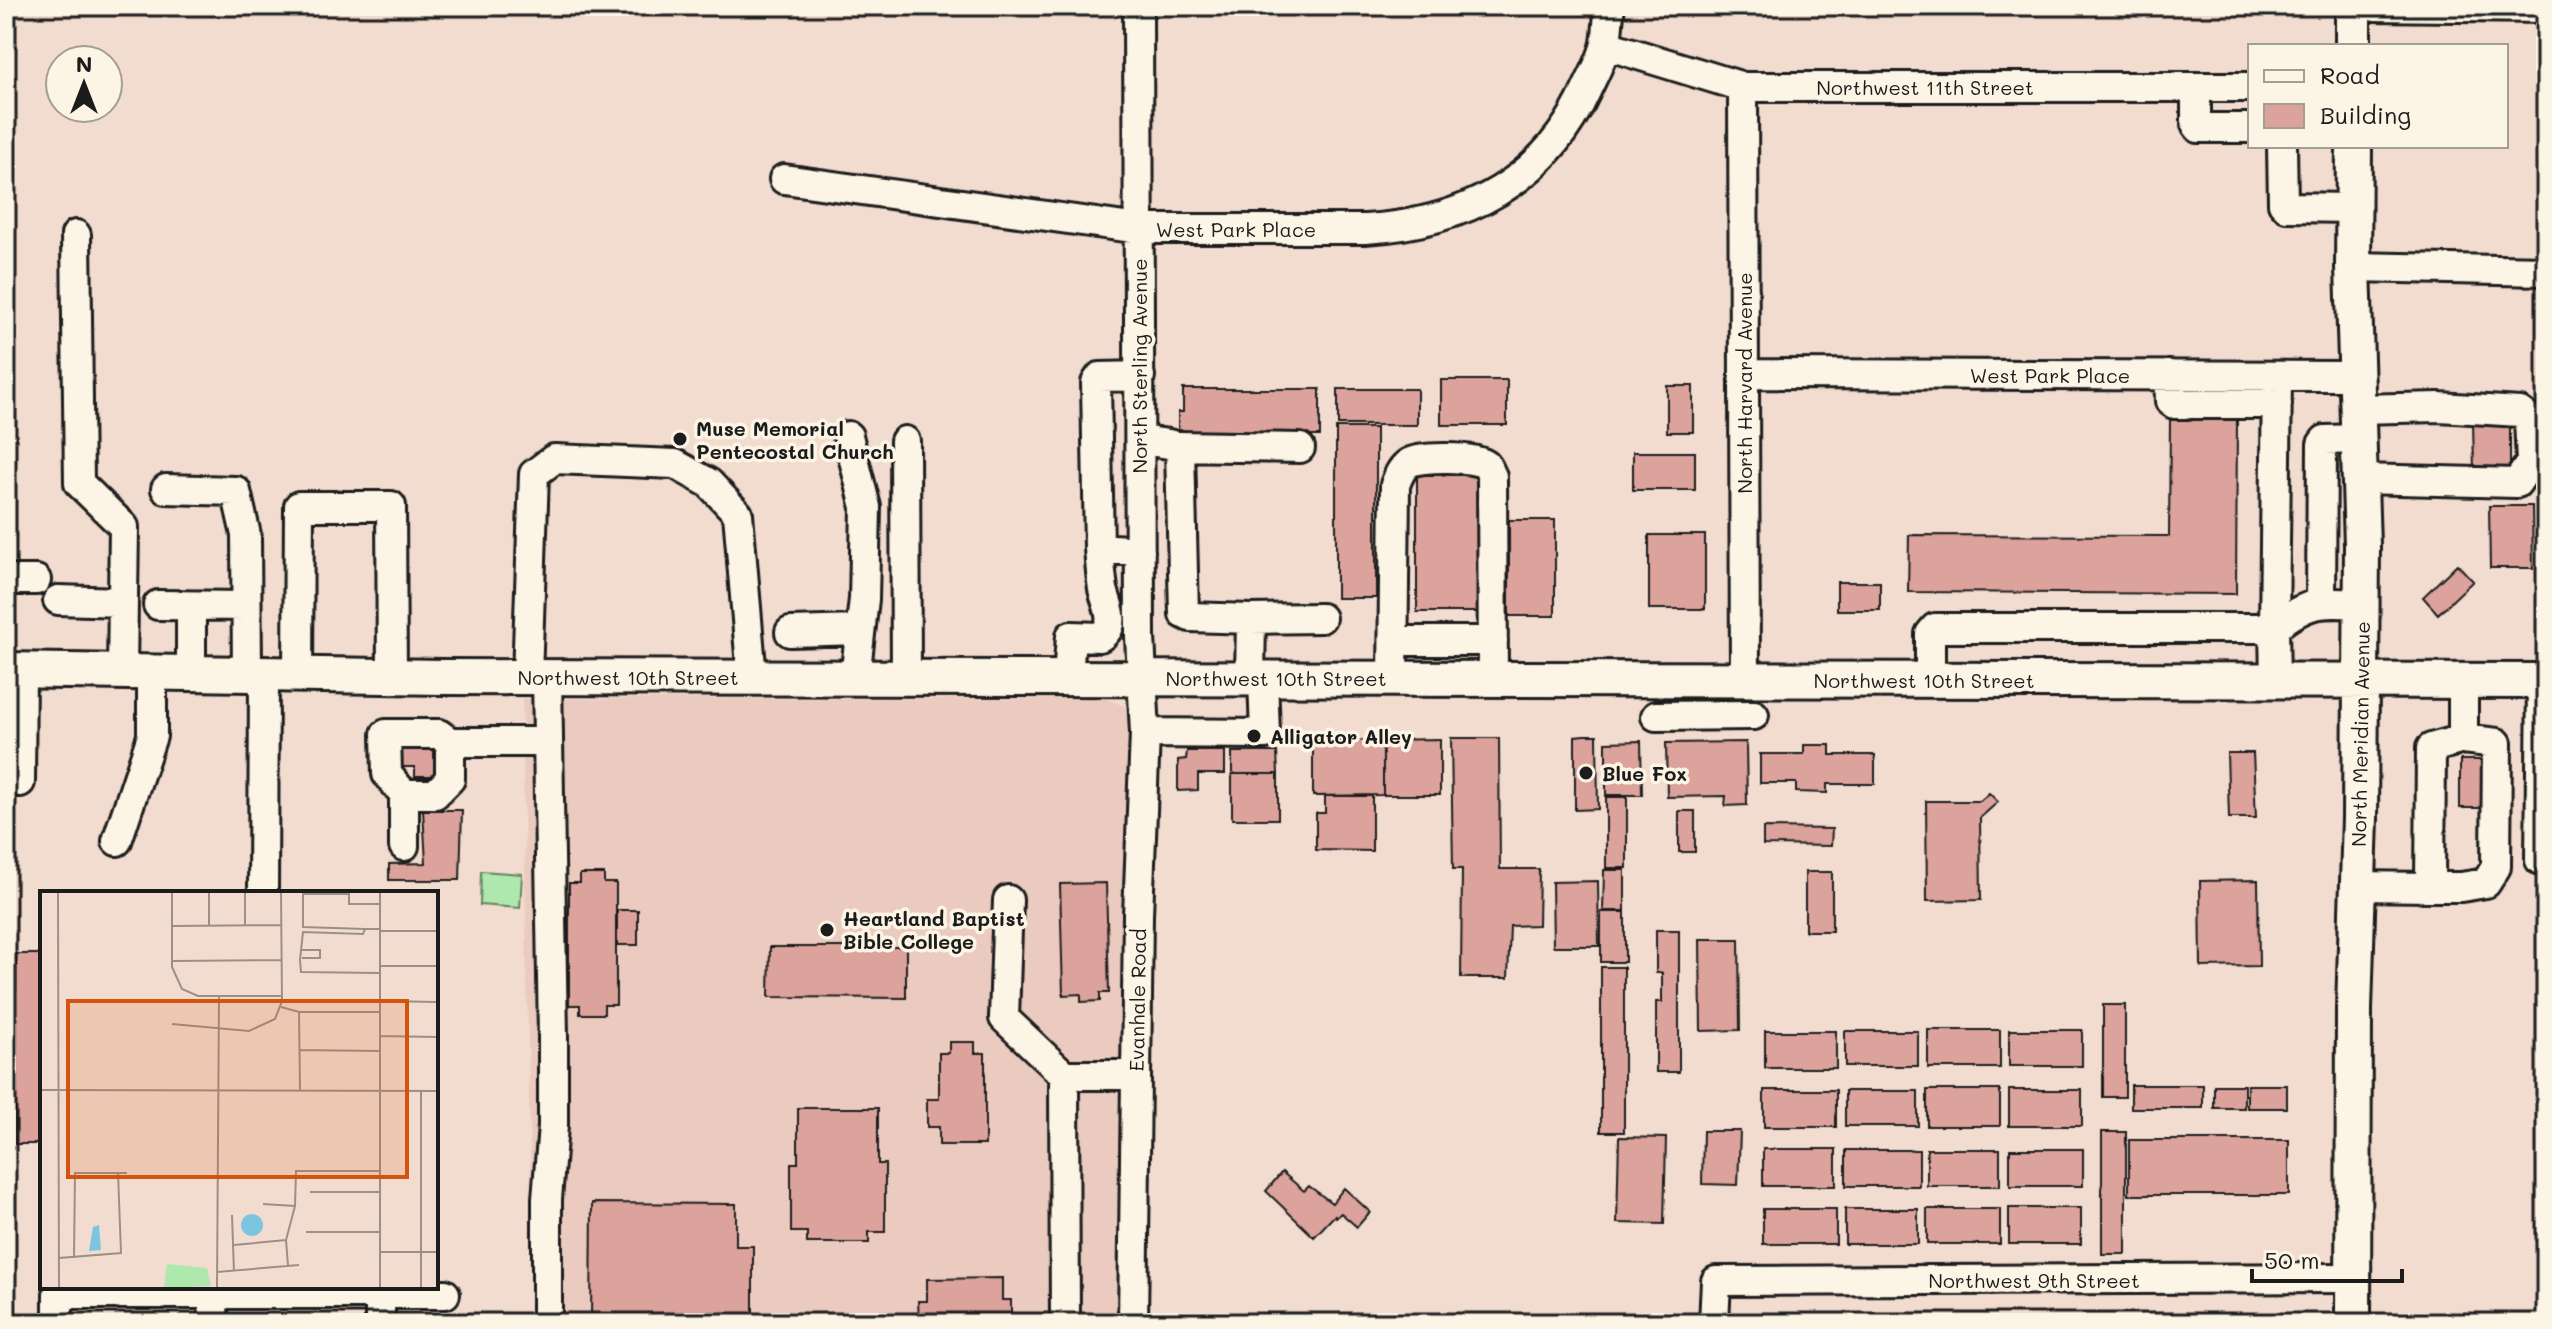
<svg xmlns="http://www.w3.org/2000/svg" width="2552" height="1329" font-family="Mali,sans-serif">
	<rect width="100%" height="100%" fill="#f2dccf"/>
	<filter id="ink" filterUnits="userSpaceOnUse"><feTurbulence type="fractalNoise" baseFrequency=".0125" numOctaves="2"/><feDisplacementMap in="SourceGraphic" scale="16" xChannelSelector="R" yChannelSelector="G"/><feConvolveMatrix kernelMatrix="1 2 1 2 8 2 1 2 1" color-interpolation-filters="sRGB"/></filter>
	<g filter="url(#ink)">
		<path fill="#ebcbc0" d="M 522,699 L 1107,699 L 1125,706 L 1130,723 L 1126,1323 L 533,1323 Z"/>
		<path fill="#afe8ac" stroke="#668264" stroke-width="2" d="M 481,871 L 522,874 L 520,908 L 480,905 Z"/>
		<path fill="#dca29c" stroke="#1c1c1c" stroke-width="2" d="M 1441,380 L 1507,380 L 1507,425 L 1441,425 Z
			M 1667,386 L 1693,386 L 1693,432 L 1667,432 Z
			M 1183,389 L 1320,389 L 1320,436 L 1178,436 L 1178,412 L 1183,412 Z
			M 1338,389 L 1417,389 L 1417,425 L 1338,425 Z
			M 2170,419 L 2237,420 L 2236,594 L 1908,592 L 1909,535 L 2169,536 Z
			M 2473,419 L 2510,419 L 2510,474 L 2474,474 Z
			M 1336,428 L 1376,428 L 1376,598 L 1336,598 Z
			M 1633,452 L 1695,452 L 1695,490 L 1633,490 Z
			M 1417,475 L 1486,475 L 1486,612 L 1417,612 Z
			M 2489,506 L 2532,506 L 2533,568 L 2490,568 Z
			M 1509,520 L 1555,520 L 1555,616 L 1509,616 Z
			M 1649,535 L 1705,535 L 1705,609 L 1649,609 Z
			M 2543,551 L 2546,551 L 2546,616 L 2544,616 Z
			M 2457,564 L 2473,581 L 2438,614 L 2423,597 Z
			M 1837,582 L 1880,582 L 1880,610 L 1837,610 Z
			M 1584,735 L 1597,735 L 1598,809 L 1575,810 L 1575,736 Z
			M 1451,738 L 1499,738 L 1500,869 L 1539,869 L 1538,925 L 1510,926 L 1508,978 L 1461,978 L 1462,869 L 1453,869 Z
			M 1440,739 L 1440,795 L 1383,795 L 1383,740 Z
			M 1383,740 L 1383,795 L 1313,796 L 1313,741 Z
			M 1641,741 L 1642,795 L 1606,795 L 1606,742 Z
			M 1746,742 L 1747,805 L 1725,806 L 1726,796 L 1667,797 L 1666,743 Z
			M 419,745 L 439,745 L 439,776 L 415,776 L 415,767 L 400,767 L 400,749 L 419,749 Z
			M 1804,745 L 1830,745 L 1830,755 L 1875,755 L 1875,784 L 1827,784 L 1827,793 L 1796,792 L 1796,783 L 1760,783 L 1760,754 L 1804,754 Z
			M 1187,751 L 1225,751 L 1225,774 L 1198,774 L 1198,790 L 1178,791 L 1178,760 L 1186,759 Z
			M 1232,752 L 1277,752 L 1278,774 L 1232,774 Z
			M 2227,753 L 2253,753 L 2256,818 L 2229,818 Z
			M 2460,760 L 2491,760 L 2491,808 L 2460,808 Z
			M 1232,774 L 1278,774 L 1278,819 L 1232,819 Z
			M 1989,793 L 1998,802 L 1980,818 L 1981,900 L 1927,901 L 1926,801 L 1980,801 Z
			M 1325,796 L 1372,796 L 1372,851 L 1316,850 L 1316,813 L 1325,813 Z
			M 1606,797 L 1627,797 L 1627,868 L 1606,868 Z
			M 423,810 L 462,810 L 460,880 L 389,880 L 389,864 L 426,863 Z
			M 1679,811 L 1695,811 L 1695,852 L 1679,852 Z
			M 1763,828 L 1832,829 L 1831,846 L 1763,845 Z
			M 1604,870 L 1625,870 L 1625,911 L 1603,911 Z
			M 1805,872 L 1832,872 L 1832,931 L 1805,931 Z
			M 580,874 L 604,874 L 604,883 L 616,883 L 616,1005 L 604,1005 L 604,1014 L 580,1014 L 580,1005 L 569,1005 L 569,883 L 580,883 Z
			M 2258,880 L 2259,966 L 2201,967 L 2200,881 Z
			M 1598,881 L 1599,946 L 1553,946 L 1552,882 Z
			M 1106,883 L 1109,993 L 1100,993 L 1100,1001 L 1081,1002 L 1081,994 L 1063,995 L 1060,884 Z
			M 617,910 L 638,910 L 638,945 L 617,945 Z
			M 1601,912 L 1625,912 L 1625,962 L 1601,962 Z
			M 1656,930 L 1679,930 L 1679,1072 L 1656,1072 L 1656,1002 L 1662,1002 L 1662,973 L 1656,973 Z
			M 1700,939 L 1739,939 L 1740,1030 L 1701,1031 Z
			M 770,947 L 906,947 L 906,998 L 769,997 Z
			M 16,954 L 42,954 L 42,1144 L 15,1144 L 15,1009 L 9,1009 L 9,990 L 16,990 Z
			M 1601,967 L 1624,967 L 1624,1132 L 1601,1132 Z
			M 2103,1005 L 2125,1005 L 2125,1097 L 2103,1097 Z
			M 1928,1030 L 2000,1030 L 2000,1068 L 1928,1068 Z
			M 2009,1030 L 2082,1030 L 2082,1066 L 2009,1066 Z
			M 1765,1031 L 1836,1031 L 1836,1068 L 1765,1068 Z
			M 1845,1031 L 1918,1031 L 1918,1066 L 1845,1066 Z
			M 949,1042 L 975,1042 L 975,1053 L 985,1053 L 985,1145 L 939,1145 L 939,1127 L 927,1127 L 927,1099 L 939,1099 L 939,1053 L 949,1053 Z
			M 2131,1085 L 2203,1085 L 2203,1108 L 2131,1108 Z
			M 2214,1085 L 2244,1085 L 2244,1108 L 2214,1108 Z
			M 2247,1085 L 2287,1085 L 2287,1108 L 2247,1108 Z
			M 1764,1090 L 1836,1090 L 1836,1127 L 1764,1127 Z
			M 1927,1090 L 2000,1090 L 2000,1126 L 1927,1126 Z
			M 2009,1090 L 2082,1090 L 2082,1126 L 2009,1126 Z
			M 1845,1091 L 1918,1091 L 1918,1126 L 1845,1126 Z
			M 798,1108 L 878,1108 L 878,1164 L 885,1164 L 885,1232 L 869,1232 L 869,1243 L 807,1243 L 807,1232 L 791,1232 L 791,1163 L 798,1163 Z
			M 1703,1131 L 1740,1131 L 1738,1185 L 1702,1184 Z
			M 2102,1132 L 2126,1132 L 2126,1254 L 2102,1254 Z
			M 1619,1137 L 1666,1138 L 1664,1224 L 1617,1223 Z
			M 2129,1140 L 2289,1140 L 2289,1195 L 2129,1195 Z
			M 1763,1149 L 1836,1149 L 1836,1186 L 1763,1186 Z
			M 1927,1149 L 2000,1149 L 2000,1186 L 1927,1186 Z
			M 2010,1149 L 2083,1149 L 2083,1186 L 2010,1186 Z
			M 1846,1150 L 1919,1150 L 1919,1186 L 1846,1186 Z
			M 1282,1172 L 1304,1191 L 1309,1186 L 1332,1203 L 1344,1188 L 1370,1212 L 1357,1227 L 1341,1213 L 1336,1217 L 1335,1215 L 1314,1237 L 1266,1191 Z
			M 592,1203 L 736,1204 L 736,1246 L 753,1246 L 753,1315 L 735,1315 L 735,1323 L 591,1323 Z
			M 2009,1208 L 2081,1208 L 2081,1244 L 2009,1244 Z
			M 1763,1209 L 1836,1209 L 1836,1244 L 1763,1244 Z
			M 1845,1209 L 1918,1209 L 1918,1244 L 1845,1244 Z
			M 1927,1209 L 2000,1209 L 2000,1244 L 1927,1244 Z
			M 1002,1278 L 1002,1300 L 1011,1300 L 1011,1323 L 919,1323 L 918,1301 L 927,1301 L 927,1279 Z"/>
		<g fill="none" stroke-linecap="round" stroke-linejoin="round">
			<g stroke="#1c1c1c" stroke-width="34">
				<path id="minor" d="M 2369,6 L 2546,8
					M 1606,45 L 1743,87 L 2250,87
					M 1743,87 L 1745,680
					M 2196,87 L 2196,124 L 2199,128 L 2250,128
					M 2282,146 L 2283,203 L 2287,207 L 2353,208
					M 784,179 L 1139,229 L 1365,229 C 1464,223 1545,182 1587,89 C 1594,74 1603,58 1606,43 C 1608,31 1608,18 1610,6
					M 76,235 L 79,483 L 124,527 L 122,671
					M 2353,267 L 2546,271
					M 1744,374 L 2357,376
					M 2169,375 L 2170,401 L 2174,404 L 2277,404
					M 1140,376 L 1100,377 L 1096,383 L 1099,548 L 1140,551
					M 2358,409 L 2439,407 L 2520,412 L 2529,419 L 2531,462 L 2517,483 L 2360,479
					M 848,436 L 866,507 L 864,599 L 855,678
					M 1140,440 L 1169,444 L 1180,449 L 1184,614 L 1190,617 L 1251,619 L 1250,678
					M 905,441 L 906,678
					M 1178,446 L 1300,448
					M 166,489 L 236,491 L 246,535 L 247,674
					M 6,580 L 36,580
					M 58,600 L 123,602
					M 2321,603 L 2322,444 L 2325,440 L 2359,439
					M 158,605 L 246,606
					M 191,606 L 191,673
					M 1251,619 L 1321,618
					M 2274,628 L 2277,376
					M 2274,628 C 2307,601 2320,602 2361,604
					M 790,632 L 860,630
					M 1394,641 L 1493,641
					M 298,675 L 299,506 L 391,506 L 392,677
					M 527,677 L 534,474 L 554,459 L 675,464 L 709,483 L 738,514 L 752,678
					M 547,677 L 553,1037 L 553,1126 L 547,1199 L 547,1323
					M 1068,678 L 1071,636 L 1100,637 C 1119,624 1107,606 1103,589 C 1101,575 1100,562 1099,548
					M 1393,678 L 1395,485 C 1398,477 1401,468 1409,463 C 1419,456 1476,456 1486,465 C 1489,468 1490,473 1492,476 L 1493,678
					M 1930,679 L 1930,634 L 1935,628 L 2274,628 L 2275,681
					M 2542,681 L 2540,860 L 2546,860
					M 1656,716 L 1754,715
					M 1145,733 L 1265,734 L 1263,678
					M 20,782 L 21,670
					M 404,794 L 435,794 L 450,779 L 450,742
					M 117,841 L 152,736 L 152,672
					M 404,846 L 404,794 L 387,774 L 386,734 L 439,734 L 450,742 L 547,742
					M 2358,886 L 2430,887 L 2431,748 L 2463,739 L 2463,682
					M 2430,887 L 2461,887 L 2486,883 L 2496,867 L 2497,743 L 2463,739
					M 263,893 L 264,674
					M 1008,900 L 1004,1018 L 1064,1075 L 1065,1323
					M 1064,1075 L 1135,1075
					M 212,1294 L 214,1323
					M 380,1294 L 380,1323
					M 58,1323 L 58,1294 L 445,1294
					M 1133,1323 L 1138,915 L 1145,733 L 1140,637 L 1138,6
					M 1714,1323 L 1716,1281 L 2353,1278"/>
			</g>
			<g stroke="#1c1c1c" stroke-width="40">
				<path id="major" d="M 2353,6 L 2353,46
					M 6,670 L 443,677 L 2546,681
					M 2353,1323 L 2354,1009 L 2360,818 L 2362,545 L 2353,267 L 2354,146"/>
			</g>
			<use href="#minor" stroke="#fcf5e5" stroke-width="28"/>
			<use href="#major" stroke="#fcf5e5" stroke-width="34"/>
		</g>
	</g>
	<g fill="#1c1c1c" stroke="#fcf5e5" stroke-width="3">
		<circle cx="680" cy="439" r="8"/>
		<circle cx="1254" cy="736" r="8"/>
		<circle cx="1586" cy="773" r="8"/>
		<circle cx="827" cy="930" r="8"/>
	</g>
	<g text-anchor="middle" dominant-baseline="central" stroke-width="7" stroke-linejoin="round" paint-order="stroke">
		<g font-size="20" fill="#1c1c1c" stroke="#fcf5e5">
			<text x="1925" y="87">Northwest 11th Street</text>
			<text x="1236" y="229">West Park Place</text>
			<text transform="translate(1139 366) rotate(-90)">North Sterling Avenue</text>
			<text x="2050" y="375">West Park Place</text>
			<text transform="translate(1744 383) rotate(-90)">North Harvard Avenue</text>
			<text x="628" y="677">Northwest 10th Street</text>
			<text x="1276" y="678">Northwest 10th Street</text>
			<text x="1924" y="680">Northwest 10th Street</text>
			<text transform="translate(2360 734) rotate(-89)">North Meridian Avenue</text>
			<text transform="translate(1137 1000) rotate(-89)">Evanhale Road</text>
			<text x="2034" y="1280">Northwest 9th Street</text>
		</g>
		<g font-size="20" font-weight="bold" fill="#1c1c1c" stroke="#fcf5e5" text-anchor="start">
			<text x="696" y="428">Muse Memorial<tspan x="696" dy="23">Pentecostal Church</tspan></text>
			<text x="1270" y="736">Alligator Alley</text>
			<text x="1602" y="773">Blue Fox</text>
			<text x="843" y="918">Heartland Baptist<tspan x="843" dy="23">Bible College</tspan></text>
		</g>
	</g>
	<g transform="translate(40 891)">
		<rect width="398" height="398" fill="#f2dccf"/>
		<path d="M 127,373 L 167,377 L 171,395 L 124,397 Z" fill="#afe8ac"/>
		<path d="M201 334a11 11 0 1 1 22 0a11 11 0 1 1-22 0ZM 59,334 L 61,359 L 49,360 L 53,336 Z" fill="#7dc5de"/>
		<path fill="none" stroke="#9c8f87" stroke-width="2" d="M 18,1 L 19,397M 132,1 L 132,76 L 142,98 L 158,105 L 242,105M 169,1 L 169,34M 205,1 L 205,34M 132,35 L 242,34M 325,38 L 263,36 L 263,3 L 309,3 L 309,13 L 339,13M 340,40 L 398,40M 262,67 L 280,67 L 280,59 L 262,59M 132,70 L 241,69M 340,75 L 398,75M 339,82 L 261,81 L 260,69 L 263,41 L 323,43 L 325,38 L 340,38M 340,110 L 398,111M 241,116 L 259,121 L 339,121M 259,121 L 260,199M 132,133 L 209,140 L 235,128 L 242,110 L 241,1M 340,145 L 398,146M 259,159 L 340,160M 0,199 L 398,200M 270,301 L 339,301M 223,313 L 255,315M 192,324 L 194,381M 266,341 L 339,341M 194,354 L 246,349M 340,361 L 398,361M 19,367 L 81,362 L 78,282M 34,367 L 35,282 L 87,282M 248,375 L 246,349 L 255,315 L 256,280 L 339,280M 177,381 L 259,374M 177,397 L 179,105M 340,397 L 340,1M 381,397 L 381,200"/>
		<path fill="#d4530e" fill-opacity="0.15" stroke="#d4530e" stroke-width="4" d="M 28,110 L 367,110 L 367,286 L 28,286 Z"/>
		<rect width="398" height="398" fill="none" stroke="#1c1c1c" stroke-width="4"/>
	</g>
	<rect width="2552" height="1329" fill="none" stroke="#fcf5e5" stroke-width="32"/>
	<rect x="16" y="16" width="2520" height="1297" fill="none" stroke="#1c1c1c" stroke-width="3" filter="url(#ink)"/>
	<rect x="2248" y="44" width="260" height="104" fill="#fcf5e5" stroke="#a29e95" stroke-width="2"/>
	<rect x="2264" y="70" width="40" height="12" fill="#fcf5e5" stroke="#a29e95" stroke-width="2"/>
	<text x="2320" y="84" font-size="24" fill="#1c1c1c">Road</text>
	<rect x="2264" y="104" width="40" height="24" fill="#dca29c" stroke="#a29e95" stroke-width="2"/>
	<text x="2320" y="124" font-size="24" fill="#1c1c1c">Building</text>
	<g transform="translate(84 84)"><circle r="38" fill="#fcf5e5" stroke="#a29e95" stroke-width="2"/>
	<path d="M0-6L14 30L0 20L-14 30Z" fill="#1c1c1c"/>
	<text y="-12" font-size="22" font-weight="bold" text-anchor="middle" fill="#1c1c1c">N</text>
	</g>
	<path d="M2252 1269v12h150v-12" fill="none" stroke="#1c1c1c" stroke-width="4"/>
	<text x="2264" y="1269" font-size="24" fill="#1c1c1c" stroke="#fcf5e5" stroke-width="6" paint-order="stroke">50 m</text>
</svg>
